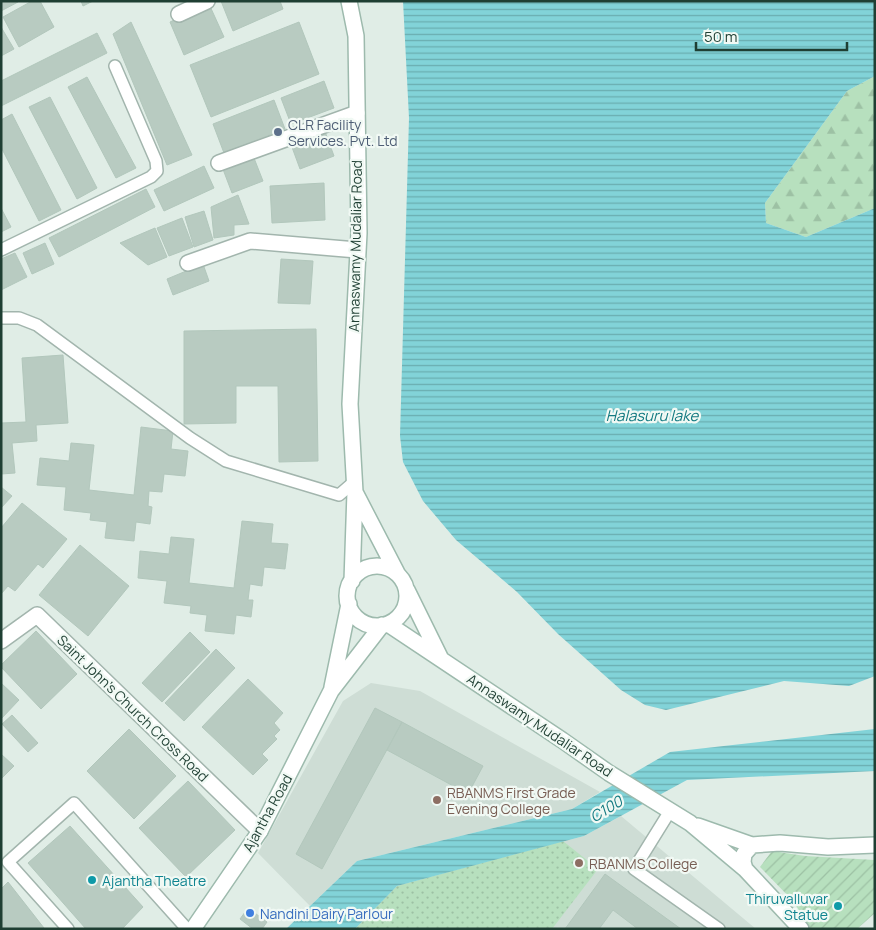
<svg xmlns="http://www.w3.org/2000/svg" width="876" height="930" font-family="Manrope,sans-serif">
	<defs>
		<pattern id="forest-firs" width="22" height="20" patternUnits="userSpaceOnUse" patternTransform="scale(1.25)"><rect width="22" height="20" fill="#b7e0be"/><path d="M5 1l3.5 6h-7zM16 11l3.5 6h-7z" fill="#9dc1a4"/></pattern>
		<pattern id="park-dots" width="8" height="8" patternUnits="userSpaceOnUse" patternTransform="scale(1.25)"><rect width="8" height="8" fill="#b7e0be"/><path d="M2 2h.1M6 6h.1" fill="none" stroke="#9dc1a4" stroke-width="1.8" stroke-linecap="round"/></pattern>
		<pattern id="garden-furrows" width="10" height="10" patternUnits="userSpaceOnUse" patternTransform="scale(1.25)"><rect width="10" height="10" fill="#b7e0be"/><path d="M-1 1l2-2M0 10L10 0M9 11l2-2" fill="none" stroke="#9dc1a4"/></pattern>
		<pattern id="water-rules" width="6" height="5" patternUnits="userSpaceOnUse" patternTransform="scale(1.25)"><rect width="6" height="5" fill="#82d3d8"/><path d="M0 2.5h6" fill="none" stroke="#6aadb0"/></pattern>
	</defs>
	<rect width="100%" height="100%" fill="#e0ede6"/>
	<path fill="#ceddd5" d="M 371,683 L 420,691 L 600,792 L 572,809 L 357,861 L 310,906 L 258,853 L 343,701 Z
		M 621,816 L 756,929 L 355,929 L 397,886 L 584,836 Z"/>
	<path fill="url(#forest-firs)" d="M 875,76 L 875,208 L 806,237 L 766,223 L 765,203 L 847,91 Z"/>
	<path fill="url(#park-dots)" d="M 563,841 L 598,869 L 552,929 L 355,929 L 397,886 Z"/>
	<path fill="url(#garden-furrows)" d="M 772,851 L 805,856 L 875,860 L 875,913 L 857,929 L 811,929 L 793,901 L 760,867 Z"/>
	<path fill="url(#water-rules)" d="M 403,1 L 875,1 L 875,76 L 847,91 L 765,203 L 766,223 L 806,237 L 875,208 L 875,676 L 849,686 L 784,681 L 666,710 L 645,705 L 621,690 L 558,634 L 517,592 L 456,540 L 423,501 L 403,462 L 400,436 L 409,118 Z
		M 875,729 L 875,771 L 687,780 L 584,836 L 397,886 L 355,929 L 286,929 L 357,861 L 572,809 L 670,752 Z"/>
	<path fill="#b8cbc1" stroke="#b2c7bc" d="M 1,1 L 18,1 L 18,2 L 1,11 Z
		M 32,1 L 40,1 L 54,27 L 19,47 L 3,17 Z
		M 81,1 L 93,1 L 83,6 Z
		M 221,1 L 280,1 L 283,9 L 233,31 Z
		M 209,4 L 224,37 L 184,55 L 170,22 Z
		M 131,22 L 192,155 L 167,165 L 113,34 Z
		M 299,22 L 319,74 L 211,117 L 190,65 Z
		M 1,27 L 14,49 L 1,56 Z
		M 97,33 L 107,53 L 1,106 L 1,81 Z
		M 87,77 L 136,168 L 116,178 L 68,87 Z
		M 324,81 L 334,108 L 291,124 L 281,98 Z
		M 50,97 L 97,188 L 77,199 L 29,107 Z
		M 274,100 L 285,129 L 224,153 L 213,124 Z
		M 12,114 L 61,210 L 39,221 L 1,147 L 1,120 Z
		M 323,126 L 334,156 L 300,169 L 289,139 Z
		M 252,153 L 263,181 L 232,193 L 221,164 Z
		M 204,166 L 214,188 L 164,211 L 154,190 Z
		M 324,183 L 325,220 L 272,223 L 270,186 Z
		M 146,189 L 155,207 L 59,257 L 49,238 Z
		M 238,195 L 249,224 L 234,225 L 234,235 L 214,238 L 211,207 Z
		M 1,208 L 11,227 L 1,232 Z
		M 204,211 L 213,240 L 194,247 L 185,217 Z
		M 182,218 L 193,247 L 169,256 L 157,228 Z
		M 155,228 L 167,257 L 148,265 L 120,243 Z
		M 45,243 L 54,264 L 32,274 L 23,253 Z
		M 15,253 L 27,277 L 1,290 L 1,259 Z
		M 281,259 L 313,261 L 310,304 L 278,303 Z
		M 203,264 L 209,281 L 173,295 L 167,279 Z
		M 316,329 L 318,461 L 279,462 L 278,386 L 236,386 L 236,423 L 184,424 L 184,331 Z
		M 63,355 L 68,423 L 36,425 L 37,441 L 12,443 L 15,473 L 1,474 L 1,423 L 26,422 L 22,358 Z
		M 141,427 L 173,431 L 171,449 L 188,451 L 185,476 L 164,474 L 162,492 L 149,491 L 148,506 L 152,507 L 150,524 L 136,522 L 134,541 L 105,538 L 107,522 L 90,520 L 91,513 L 64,510 L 66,487 L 37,485 L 40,458 L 69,461 L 71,443 L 94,445 L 89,490 L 134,495 Z
		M 1,487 L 12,496 L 1,508 Z
		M 22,503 L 67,539 L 43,568 L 38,564 L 15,591 L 8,586 L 1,594 L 1,528 Z
		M 242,521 L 273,524 L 271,543 L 288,544 L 285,569 L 264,567 L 262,586 L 250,584 L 248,600 L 253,600 L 251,617 L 236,615 L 234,634 L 205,631 L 207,615 L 190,613 L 191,606 L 164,603 L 167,581 L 138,578 L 140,551 L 169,554 L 171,537 L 194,539 L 189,583 L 234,588 Z
		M 80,545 L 129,586 L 88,636 L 39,595 Z
		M 36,631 L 77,674 L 41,709 L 1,667 L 1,665 Z
		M 190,632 L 210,652 L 162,702 L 142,683 Z
		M 216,649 L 235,668 L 184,721 L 165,703 Z
		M 248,679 L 283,713 L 274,723 L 280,730 L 274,736 L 277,739 L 262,754 L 268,760 L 253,775 L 202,727 Z
		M 1,683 L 19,700 L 1,719 Z
		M 375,708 L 402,722 L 322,869 L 296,854 Z
		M 12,715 L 38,743 L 28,752 L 2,724 Z
		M 402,722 L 483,766 L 468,794 L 387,750 Z
		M 129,729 L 176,776 L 134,819 L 87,771 Z
		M 1,754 L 14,766 L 1,779 Z
		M 188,781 L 235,830 L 186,877 L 139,828 Z
		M 70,826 L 143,907 L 122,929 L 86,929 L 28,863 Z
		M 605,874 L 681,929 L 638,929 L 613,910 L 599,929 L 565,929 Z
		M 8,882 L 44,928 L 43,929 L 1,929 L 1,889 Z
		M 248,908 L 267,922 L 262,929 L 253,929 L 240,919 Z"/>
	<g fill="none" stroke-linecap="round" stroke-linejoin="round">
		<g stroke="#a2b5ad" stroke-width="14">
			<path id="lane" d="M 1,250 L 151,177 L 157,171 L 156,161 L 115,66
				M 1,318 L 19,318 L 37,325 L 190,438 L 226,461 L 339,495 L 354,482
				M 670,811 L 634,869 L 719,929
				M 68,929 L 8,862 L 74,803 L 187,929"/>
		</g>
		<g stroke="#a2b5ad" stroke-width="18">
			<path id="street" d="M 179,14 L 207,1
				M 219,163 L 357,113
				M 188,263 L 250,241 L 357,250
				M 1,641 L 37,615 L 260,831"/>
		</g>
		<g stroke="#9dbaad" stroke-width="18">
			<path id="secondary" d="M 349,1 L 356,36 L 359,233 L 350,404 L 355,492 L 352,581
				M 356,494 L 397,573
				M347 596a30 30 0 1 1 60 0a30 30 0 1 1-60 0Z
				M 407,590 L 440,657
				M 388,624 L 562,740 L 609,773 L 690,823 L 745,869
				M 332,687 L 349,604
				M 698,826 L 752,845
				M 193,929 L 260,831 L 331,691 L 382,625
				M 801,929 L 745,869 L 743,862 L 744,854 L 752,845 L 780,843 L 828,847 L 875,845"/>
		</g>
		<use href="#lane" stroke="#fff" stroke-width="11"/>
		<use href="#street" stroke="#fff" stroke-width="15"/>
		<use href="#secondary" stroke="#fff" stroke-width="15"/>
	</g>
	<circle fill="#5c6f8a" stroke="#f1f9f4" stroke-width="2" cx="278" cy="132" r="5"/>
	<g fill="#8d6e63" stroke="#f1f9f4" stroke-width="2">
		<circle cx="437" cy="800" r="5"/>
		<circle cx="579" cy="863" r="5"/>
	</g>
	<g fill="#0f9aa8" stroke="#f1f9f4" stroke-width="2">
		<circle cx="92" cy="880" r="5"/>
		<circle cx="838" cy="906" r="5"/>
	</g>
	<circle fill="#3f7fe0" stroke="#f1f9f4" stroke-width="2" cx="250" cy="913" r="5"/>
	<g text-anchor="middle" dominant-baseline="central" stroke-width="4.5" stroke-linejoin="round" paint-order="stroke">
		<g font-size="14" fill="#4e5e75" stroke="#f1f9f4" text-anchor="start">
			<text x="288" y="124">CLR Facility<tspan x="288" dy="16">Services. Pvt. Ltd</tspan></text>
		</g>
		<g font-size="14" fill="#1f3f33" stroke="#f1f9f4">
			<text transform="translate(355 246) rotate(-89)">Annaswamy Mudaliar Road</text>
			<text transform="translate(133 708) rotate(44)">Saint John's Church Cross Road</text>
			<text transform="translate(540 725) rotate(34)">Annaswamy Mudaliar Road</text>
			<text transform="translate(267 813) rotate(-61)">Ajantha Road</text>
		</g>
		<g font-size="14" fill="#785e54" stroke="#f1f9f4" text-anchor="start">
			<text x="447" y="792">RBANMS First Grade<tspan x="447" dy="16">Evening College</tspan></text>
			<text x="589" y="863">RBANMS College</text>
		</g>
		<g font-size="14" fill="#0d838f" stroke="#f1f9f4" text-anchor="start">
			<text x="102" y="880">Ajantha Theatre</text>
			<text x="828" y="898" text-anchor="end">Thiruvalluvar<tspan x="828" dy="16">Statue</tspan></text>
		</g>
		<g font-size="14" fill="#366cbe" stroke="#f1f9f4" text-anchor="start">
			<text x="260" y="913">Nandini Dairy Parlour</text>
		</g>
		<g font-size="15" font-style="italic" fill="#137a81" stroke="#f1f9f4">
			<text x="652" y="415">Halasuru lake</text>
			<text transform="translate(606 809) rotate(-32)">C100</text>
		</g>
	</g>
	<rect width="876" height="930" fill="none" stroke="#1f3f33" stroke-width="5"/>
	<path d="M696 42v8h151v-8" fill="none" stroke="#1f3f33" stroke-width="2.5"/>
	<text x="704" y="42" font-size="15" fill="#1f3f33" stroke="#f1f9f4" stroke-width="4" paint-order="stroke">50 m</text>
</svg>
